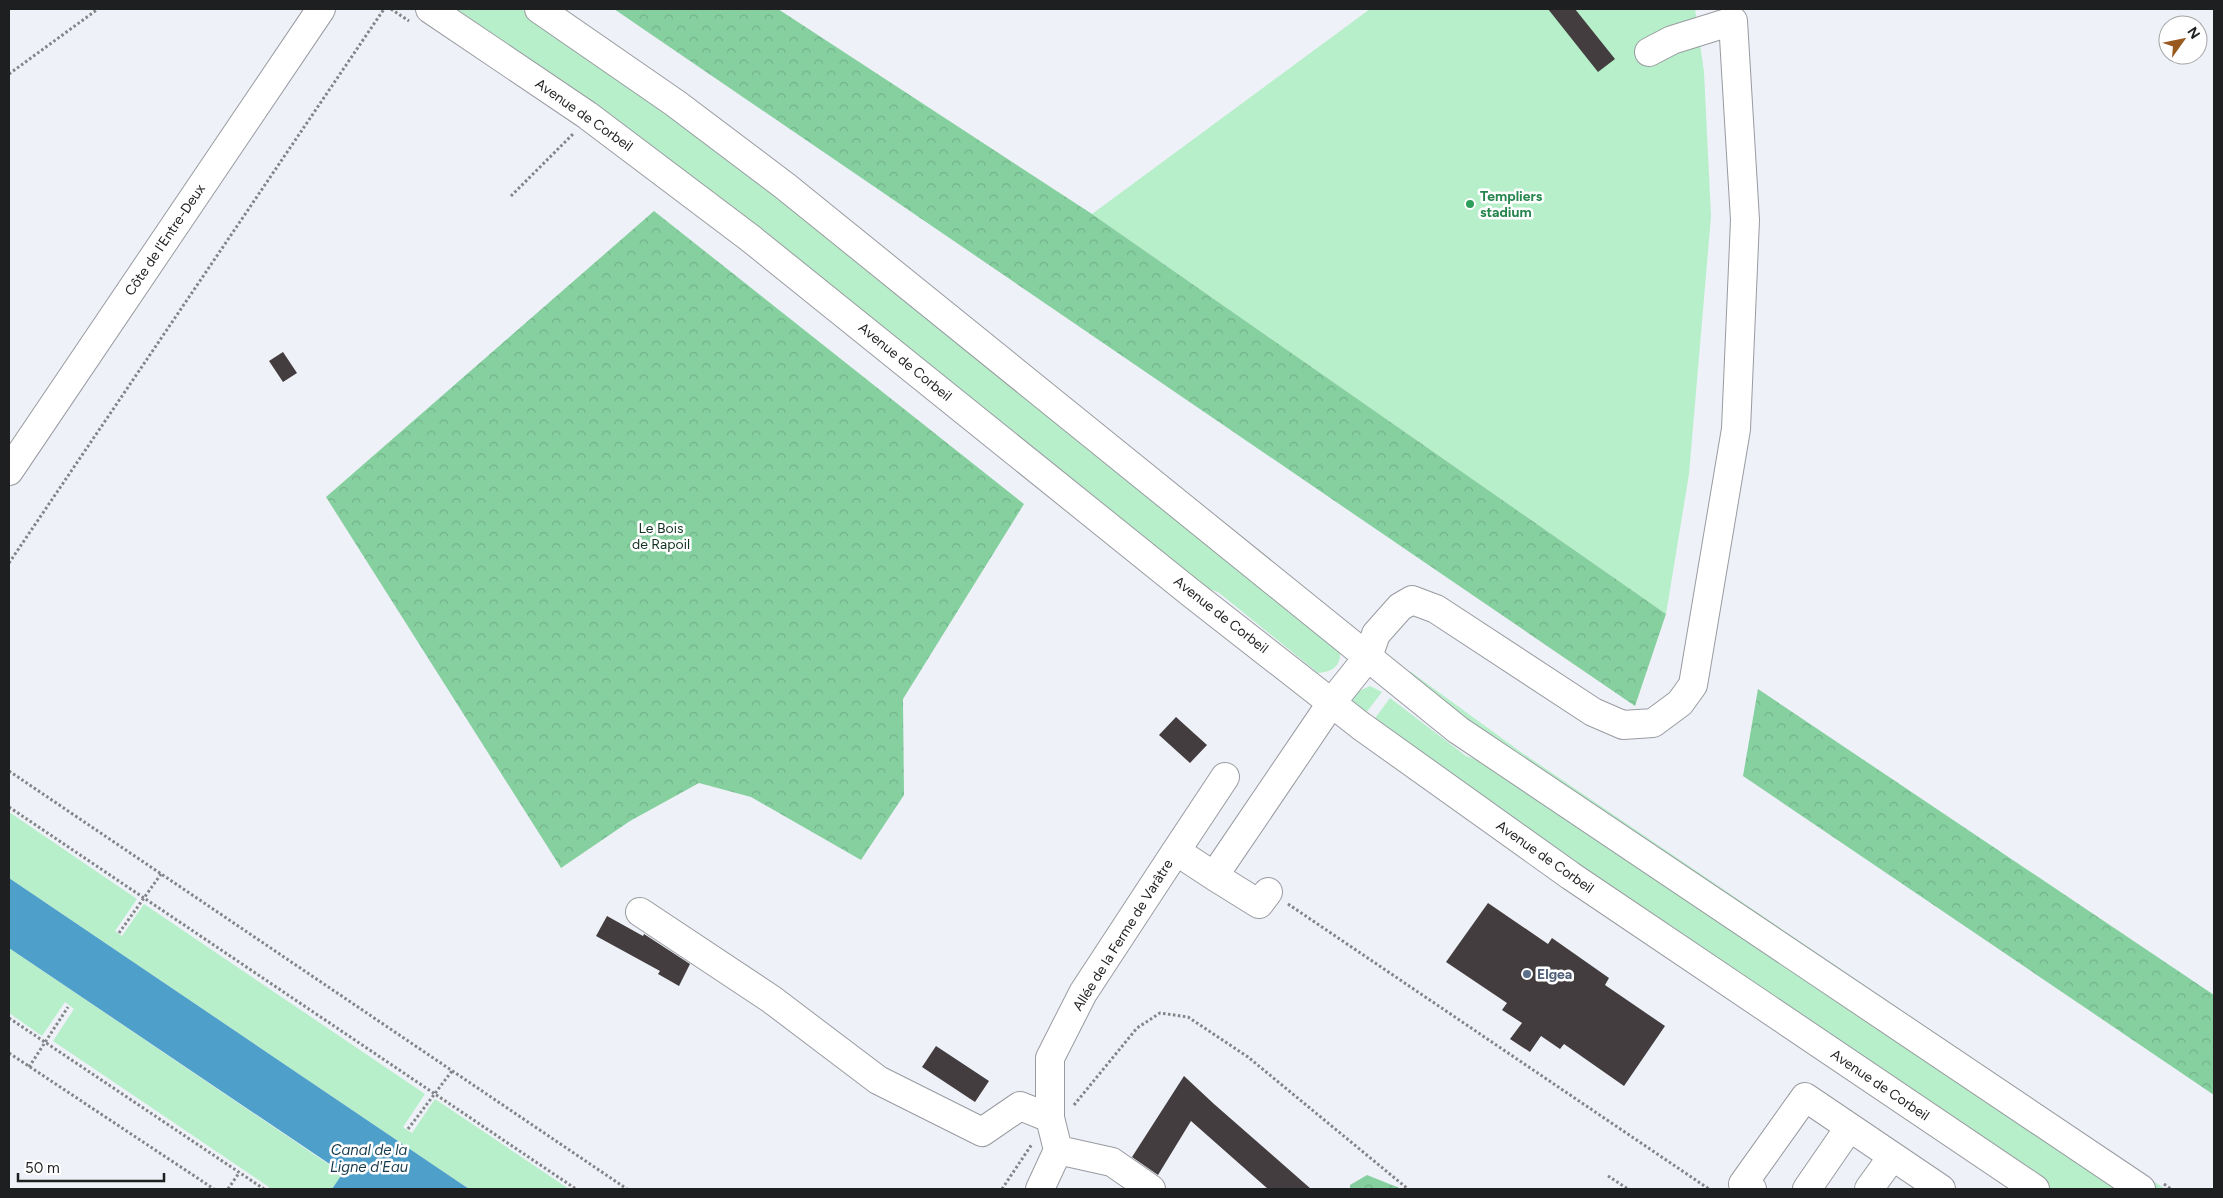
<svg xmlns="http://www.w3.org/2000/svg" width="2223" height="1198" font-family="Figtree,sans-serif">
	<defs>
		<pattern id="forest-crowns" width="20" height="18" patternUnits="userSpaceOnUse" patternTransform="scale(1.25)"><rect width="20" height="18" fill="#86d0a0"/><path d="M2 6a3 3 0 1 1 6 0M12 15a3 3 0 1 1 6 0" fill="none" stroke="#73b28a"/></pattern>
	</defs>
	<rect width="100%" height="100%" fill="#eef1f7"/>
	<path fill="#b6efc9" d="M 446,9 L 521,9 L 702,134 L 1340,648 C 1342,665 1334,672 1318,673 L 1218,592 L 1197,585 Z
		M 1370,9 L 1695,9 L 1704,72 L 1711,216 L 1689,474 L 1666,614 L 1092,214 Z
		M 1411,672 L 1518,750 L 2165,1189 L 2155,1189 L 1509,752 L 1408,677 Z
		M 1370,686 L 1382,692 L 1362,718 C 1355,709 1350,704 1355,693 Z
		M 1390,698 L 1466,756 L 1497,767 L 2122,1189 L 2046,1189 L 1370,725 Z
		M 9,812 L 137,899 L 115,931 L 122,936 L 144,904 L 425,1094 L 403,1127 L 412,1133 L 435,1099 L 569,1189 L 469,1189 L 9,878 Z
		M 9,948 L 343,1174 L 332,1189 L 268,1189 L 269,1187 L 53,1041 L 74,1009 L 65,1002 L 42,1036 L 9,1013 Z"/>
	<path fill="url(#forest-crowns)" d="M 614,9 L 778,9 L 1092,214 L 1666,614 L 1635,706 Z
		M 654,211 L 1024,504 L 903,699 L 904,795 L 861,860 L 751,797 L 699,783 L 630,821 L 561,868 L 326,497 Z
		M 1758,689 L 2214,995 L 2214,1095 L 1743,776 Z
		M 1367,1175 L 1402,1189 L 1350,1189 L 1350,1185 Z"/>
	<path fill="#4e9fca" d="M 9,878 L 469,1189 L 332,1189 L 343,1173 L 9,948 Z"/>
	<path fill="#433d3f" d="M 1548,9 L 1575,9 L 1615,59 L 1598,72 Z
		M 283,352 L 297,373 L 283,382 L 269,361 Z
		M 1176,717 L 1207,745 L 1190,763 L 1159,735 Z
		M 1488,903 L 1548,944 L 1552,938 L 1609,978 L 1605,985 L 1665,1026 L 1624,1086 L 1564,1044 L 1560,1049 L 1541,1036 L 1530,1052 L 1510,1039 L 1522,1023 L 1502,1010 L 1507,1003 L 1446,962 Z
		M 607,916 L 643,936 L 644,934 L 690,964 L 679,986 L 658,974 L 660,971 L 596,936 Z
		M 936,1046 L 989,1081 L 975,1102 L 922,1067 Z
		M 1184,1076 L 1214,1104 L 1311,1189 L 1268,1189 L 1191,1121 L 1158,1175 L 1132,1157 Z"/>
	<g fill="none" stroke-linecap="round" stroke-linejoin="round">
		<g stroke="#999ba1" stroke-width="30">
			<path id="minor" d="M 9,471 L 321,9
				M 1176,851 L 1225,777
				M 1214,876 L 1259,904 L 1268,892
				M 640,912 L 771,999 L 878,1080 L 982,1132 L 1020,1106 L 1050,1118
				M 1058,1150 L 1112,1162 L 1151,1189
				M 1040,1189 L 1058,1150 L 1050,1118 L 1050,1058 L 1083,993 L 1176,851 L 1214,876 L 1332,702 L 1368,657 L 1376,634 L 1400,607 L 1412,600 L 1436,609 L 1593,712 L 1623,725 L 1653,723 L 1680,703 L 1693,685 L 1736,429 L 1745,220 L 1733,21 L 1672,40 L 1649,52
				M 1752,1189 L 1743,1184 L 1805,1097 L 1941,1189
				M 1807,1189 L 1849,1128
				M 1869,1189 L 1892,1157"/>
		</g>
		<g stroke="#999ba1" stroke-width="30">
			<path id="major" d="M 430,9 L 587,115 L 750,238 L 1191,593 L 1361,726 L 1571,876 L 2035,1189
				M 539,9 L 675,103 L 785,186 L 1458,730 L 2141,1189"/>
		</g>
		<path stroke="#828487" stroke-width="3" stroke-dasharray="2.5 2.5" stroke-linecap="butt" d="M 391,9 L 409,21
			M 9,74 L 98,9
			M 511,196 L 574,133
			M 9,563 L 384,9
			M 9,771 L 627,1189
			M 9,807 L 576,1189
			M 1288,904 L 1709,1189
			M 119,933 L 161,874
			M 9,1018 L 264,1189
			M 9,1053 L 214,1189
			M 29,1067 L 68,1007
			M 1074,1105 L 1137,1028 L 1160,1013 L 1188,1017 L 1248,1057 L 1408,1189
			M 408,1129 L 452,1071
			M 1608,1176 L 1628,1189
			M 2164,1184 L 2171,1189
			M 228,1189 L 239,1173
			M 1002,1189 L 1032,1144"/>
		<use href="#minor" stroke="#fff" stroke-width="28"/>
		<use href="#major" stroke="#fff" stroke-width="28"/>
	</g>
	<circle fill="#2e9e5b" stroke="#fff" stroke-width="2" cx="1470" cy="204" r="5"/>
	<circle fill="#5c6f8a" stroke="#fff" stroke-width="2" cx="1527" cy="974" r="5"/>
	<g text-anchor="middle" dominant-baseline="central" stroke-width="5" stroke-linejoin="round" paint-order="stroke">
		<g font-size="14" fill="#1e1f21" stroke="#fff">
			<text transform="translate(584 115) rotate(35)">Avenue de Corbeil</text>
			<text transform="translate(165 240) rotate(-56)">Côte de l'Entre-Deux</text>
			<text transform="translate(905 362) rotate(39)">Avenue de Corbeil</text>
			<text transform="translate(1221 615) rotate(38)">Avenue de Corbeil</text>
			<text transform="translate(1545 857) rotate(35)">Avenue de Corbeil</text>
			<text transform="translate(1123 935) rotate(-58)">Allée de la Ferme de Varâtre</text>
			<text transform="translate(1880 1085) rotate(34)">Avenue de Corbeil</text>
		</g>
		<g font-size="14" font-weight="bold" fill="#27864d" stroke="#fff" text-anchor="start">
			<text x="1480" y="196">Templiers<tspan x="1480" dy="16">stadium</tspan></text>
		</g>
		<g font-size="14" fill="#11321e" stroke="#fff">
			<text x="661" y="528">Le Bois<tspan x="661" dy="16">de Rapoil</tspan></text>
		</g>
		<g font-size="14" font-weight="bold" fill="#4e5e75" stroke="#fff" text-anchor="start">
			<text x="1537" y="974">Elgea</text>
		</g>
		<g font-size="15" font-style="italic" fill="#163a4d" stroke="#fff">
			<text x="369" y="1150">Canal de la<tspan x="369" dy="17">Ligne d'Eau</tspan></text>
		</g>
	</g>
	<rect width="2223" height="1198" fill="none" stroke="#1e1f21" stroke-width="20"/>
	<g transform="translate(2183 40) rotate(57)"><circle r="24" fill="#ffffff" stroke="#a5a5a6"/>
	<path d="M0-4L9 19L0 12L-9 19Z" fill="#985a1f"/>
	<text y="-8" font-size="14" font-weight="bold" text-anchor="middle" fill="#1e1f21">N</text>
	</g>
	<path d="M18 1173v8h146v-8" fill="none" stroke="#1e1f21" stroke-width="2.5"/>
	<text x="25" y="1173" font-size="15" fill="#1e1f21" stroke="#ffffff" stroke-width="4" paint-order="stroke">50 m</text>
</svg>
